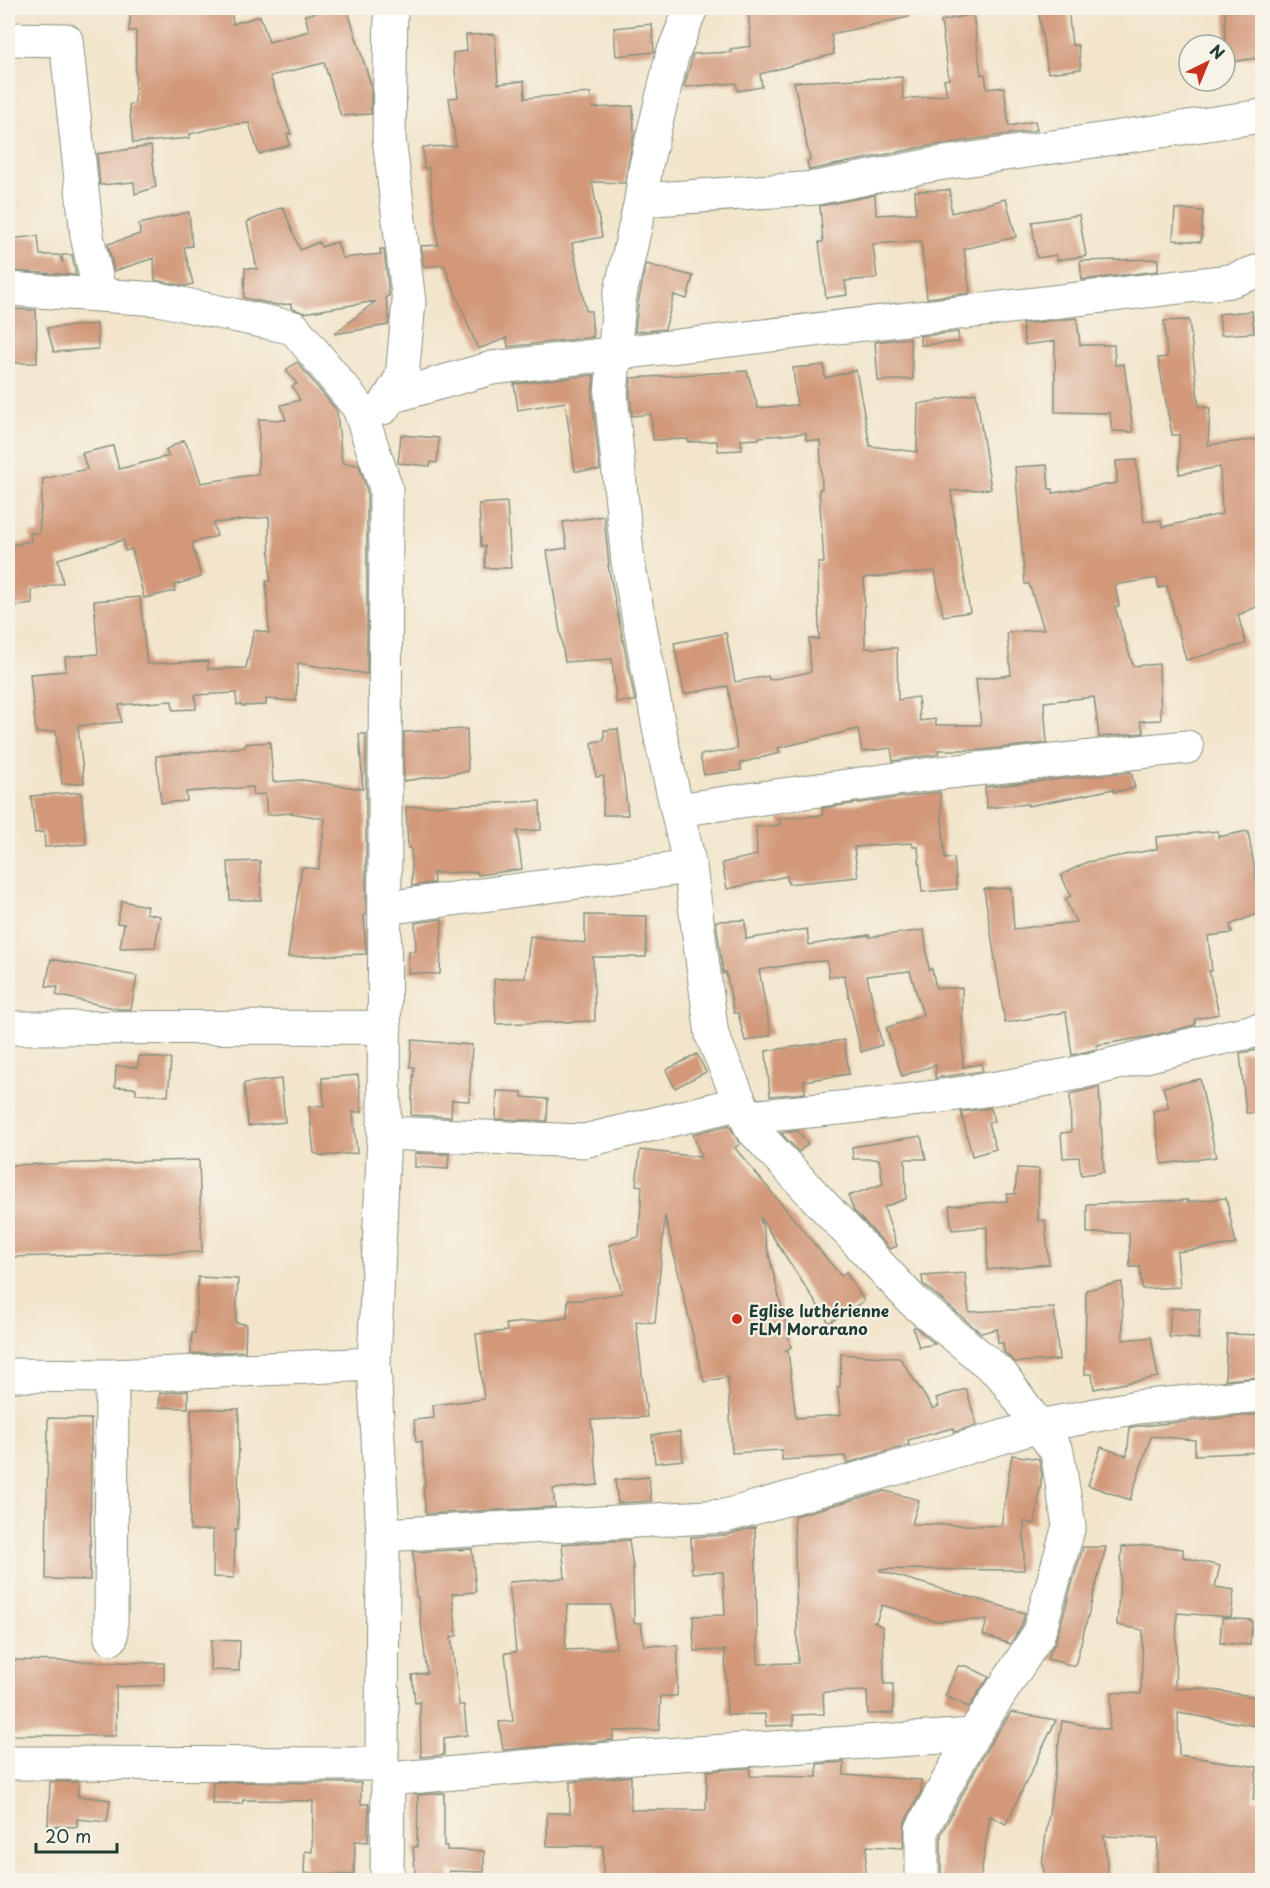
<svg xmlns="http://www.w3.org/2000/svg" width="1270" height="1888" font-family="'Playpen Sans',sans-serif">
	<rect width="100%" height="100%" fill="#f7f3e8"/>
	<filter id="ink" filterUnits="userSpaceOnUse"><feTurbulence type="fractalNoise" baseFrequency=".0167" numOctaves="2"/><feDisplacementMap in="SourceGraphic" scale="12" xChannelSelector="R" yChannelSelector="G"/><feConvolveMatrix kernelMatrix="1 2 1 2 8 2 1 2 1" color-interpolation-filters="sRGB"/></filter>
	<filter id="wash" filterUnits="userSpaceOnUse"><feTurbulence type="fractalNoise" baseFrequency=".008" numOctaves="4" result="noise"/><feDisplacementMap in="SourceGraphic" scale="24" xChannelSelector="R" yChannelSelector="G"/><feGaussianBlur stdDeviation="1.35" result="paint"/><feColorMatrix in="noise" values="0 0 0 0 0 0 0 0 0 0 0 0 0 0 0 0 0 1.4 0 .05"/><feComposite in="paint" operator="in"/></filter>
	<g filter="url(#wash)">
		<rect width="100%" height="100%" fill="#f2e5cb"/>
		<g id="blocks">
			<path fill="#d29879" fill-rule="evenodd" d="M 131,8 L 231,8 L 233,24 L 260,16 L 269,42 L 309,31 L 305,15 L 335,8 L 347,8 L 371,85 L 371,114 L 341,116 L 324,63 L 270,76 L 291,134 L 287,134 L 290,145 L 259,154 L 249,123 L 226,125 L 190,134 L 190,138 L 133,143 L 129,104 L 135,103 L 136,31 L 129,31 Z
				M 748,8 L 777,8 L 778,12 L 803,8 L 908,8 L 909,17 L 831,34 L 834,54 L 760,74 L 762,87 L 738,91 L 736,83 L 684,87 L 693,54 L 731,52 L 730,49 L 751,46 Z
				M 1038,8 L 1068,8 L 1072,45 L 1078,45 L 1081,69 L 1048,73 Z
				M 1225,8 L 1263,8 L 1263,57 L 1231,62 L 1231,60 L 1225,60 Z
				M 973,14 L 981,75 L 985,74 L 987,89 L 1004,87 L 1009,126 L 1035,121 L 1037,130 L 923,147 L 809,170 L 807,161 L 810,160 L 794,82 L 902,77 L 903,99 L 947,95 L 944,80 L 949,79 L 941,21 Z
				M 652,24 L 654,52 L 616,56 L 614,28 Z
				M 495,34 L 498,84 L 524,81 L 525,98 L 591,93 L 592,108 L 633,106 L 634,133 L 625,183 L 592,182 L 602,237 L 572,243 L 586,311 L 591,311 L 593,337 L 508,347 L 507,338 L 478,349 L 444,265 L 424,267 L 421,246 L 438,245 L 429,168 L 424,168 L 423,147 L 456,146 L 449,98 L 458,97 L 453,53 L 467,51 L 466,35 Z
				M 151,146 L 156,187 L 135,194 L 134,182 L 100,185 L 97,154 Z
				M 950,190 L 951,213 L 1006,199 L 1016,237 L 964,249 L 970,293 L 927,298 L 921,241 L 873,244 L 877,278 L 845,281 L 847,295 L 826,298 L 819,242 L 823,242 L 820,206 L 875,195 L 876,215 L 916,213 L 915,191 Z
				M 283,207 L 300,250 L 319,242 L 321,247 L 337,242 L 342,258 L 381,254 L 380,249 L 384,249 L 389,296 L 386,297 L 389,317 L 388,325 L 334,334 L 376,301 L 304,313 L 291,308 L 291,304 L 277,305 L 244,298 L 245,268 L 257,269 L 247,222 Z
				M 1175,209 L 1203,211 L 1201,242 L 1173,240 Z
				M 189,212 L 192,246 L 184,247 L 193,284 L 185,286 L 155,280 L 154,258 L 114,271 L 108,244 L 140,234 L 139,224 Z
				M 1079,215 L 1086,256 L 1057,260 L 1056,255 L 1037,258 L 1032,222 Z
				M 38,236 L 40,255 L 59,255 L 63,263 L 62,255 L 72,255 L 76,275 L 8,271 L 8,239 Z
				M 1158,259 L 1158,271 L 1082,280 L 1080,261 Z
				M 646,264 L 693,276 L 687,299 L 674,295 L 665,329 L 635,332 L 638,303 Z
				M 8,309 L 36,310 L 37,363 L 8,363 Z
				M 1252,311 L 1254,333 L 1221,335 L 1219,314 Z
				M 1077,318 L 1080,345 L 1114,345 L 1115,365 L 1124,364 L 1133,432 L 1112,431 L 1110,413 L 1055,412 L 1055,341 L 1025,345 L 1022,324 Z
				M 1189,320 L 1199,407 L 1210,408 L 1208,445 L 1261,439 L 1263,604 L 1238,615 L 1246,644 L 1186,660 L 1167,586 L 1159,588 L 1157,578 L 1115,585 L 1119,606 L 1115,607 L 1133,666 L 1159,664 L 1161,720 L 1140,721 L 1144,733 L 1099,737 L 1094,697 L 1044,702 L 1047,743 L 981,750 L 938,750 L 939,754 L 893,761 L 891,748 L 862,752 L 858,729 L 778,748 L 780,753 L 740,763 L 741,770 L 704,775 L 700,755 L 737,749 L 728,686 L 684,694 L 674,643 L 726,633 L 735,682 L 768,676 L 769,680 L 811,672 L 809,639 L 819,639 L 818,563 L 824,563 L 819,489 L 822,489 L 820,441 L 806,440 L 806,433 L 759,437 L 759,439 L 741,440 L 742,450 L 718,451 L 717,441 L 688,442 L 688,439 L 653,440 L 651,414 L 632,416 L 630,395 L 631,378 L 747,371 L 758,408 L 797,405 L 793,368 L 824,365 L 825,378 L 856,370 L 870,446 L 917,452 L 918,404 L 976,393 L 991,489 L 951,491 L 957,539 L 958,539 L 970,612 L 943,616 L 935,571 L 864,578 L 865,648 L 897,648 L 898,700 L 918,697 L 920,721 L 935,719 L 936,725 L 981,725 L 976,679 L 1011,675 L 1007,633 L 1044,629 L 1029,584 L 1025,584 L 1015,467 L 1047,465 L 1049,489 L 1053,489 L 1053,493 L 1117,483 L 1116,461 L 1136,460 L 1144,522 L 1161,520 L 1162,527 L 1222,514 L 1220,467 L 1179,474 L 1179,435 L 1172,435 L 1158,358 L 1167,357 L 1164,321 Z
				M 97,324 L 98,349 L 54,352 L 47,328 Z
				M 958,332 L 959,342 L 920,345 L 920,336 Z
				M 910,338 L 913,379 L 878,381 L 875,342 Z
				M 297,362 L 337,411 L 342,463 L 359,465 L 367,491 L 367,674 L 298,663 L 296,701 L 266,699 L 266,705 L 242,706 L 241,704 L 237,705 L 236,693 L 195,695 L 196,709 L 173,710 L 172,701 L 119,705 L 121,722 L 78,726 L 84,783 L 62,784 L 56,731 L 36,733 L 30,674 L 66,671 L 65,657 L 98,654 L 94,601 L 140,597 L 147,664 L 208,661 L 208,669 L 246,668 L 254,630 L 269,633 L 266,581 L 270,581 L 269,517 L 213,523 L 217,536 L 192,543 L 201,577 L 174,585 L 175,591 L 144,598 L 132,549 L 125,551 L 123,540 L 58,559 L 63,583 L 31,590 L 33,604 L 8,607 L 8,546 L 31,541 L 30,533 L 39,533 L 43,479 L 87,469 L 82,453 L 113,446 L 119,469 L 169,456 L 165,450 L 184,440 L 192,455 L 201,483 L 258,474 L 259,419 L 286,420 L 281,405 L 300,400 L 292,386 L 297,384 L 286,370 Z
				M 594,375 L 592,397 L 600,470 L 575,471 L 565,402 L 518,410 L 514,384 Z
				M 401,435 L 439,438 L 437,463 L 431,462 L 430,466 L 398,463 Z
				M 507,502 L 511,568 L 485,568 L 485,546 L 481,546 L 479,504 Z
				M 604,516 L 609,565 L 608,565 L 635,701 L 616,702 L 612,659 L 565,662 L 547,551 L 567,548 L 563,522 Z
				M 467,729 L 468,771 L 404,781 L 404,732 Z
				M 618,729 L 628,815 L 603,815 L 604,776 L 596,777 L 592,742 L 604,740 L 604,730 Z
				M 359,734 L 366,734 L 366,915 L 364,915 L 366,954 L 288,957 L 302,867 L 319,869 L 325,819 L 292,813 L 267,815 L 265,794 L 253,795 L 253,787 L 186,792 L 187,801 L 161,803 L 156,756 L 245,747 L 245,744 L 270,742 L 273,782 L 302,780 L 363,789 Z
				M 1131,772 L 1135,788 L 1114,792 L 1114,789 L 1028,806 L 1028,804 L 987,808 L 985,787 Z
				M 81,792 L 86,844 L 45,847 L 44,832 L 35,833 L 31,796 Z
				M 940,792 L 945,859 L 954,858 L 957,889 L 922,892 L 918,847 L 913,847 L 912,843 L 854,847 L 858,877 L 788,884 L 787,876 L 727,889 L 722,863 L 757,855 L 756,827 L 780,825 L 779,819 L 823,815 L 822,808 Z
				M 540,801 L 541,830 L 517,831 L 522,869 L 478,875 L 477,872 L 433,873 L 434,883 L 412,886 L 411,848 L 408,848 L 406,807 Z
				M 1218,831 L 1218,837 L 1248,831 L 1262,912 L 1230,925 L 1232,933 L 1208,936 L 1212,971 L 1209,971 L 1219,1014 L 1195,1019 L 1195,1025 L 1146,1037 L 1097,1045 L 1097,1049 L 1072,1055 L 1066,1012 L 1005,1023 L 984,889 L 1011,888 L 1014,929 L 1076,922 L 1065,899 L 1071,896 L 1061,875 L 1087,862 L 1157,849 L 1156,837 Z
				M 260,861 L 261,900 L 230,900 L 228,862 Z
				M 122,901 L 147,906 L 146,913 L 160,916 L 155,947 L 120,948 L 124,924 L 117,923 Z
				M 585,915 L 647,916 L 646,957 L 593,957 L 595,1021 L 496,1024 L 494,979 L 525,978 L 530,936 L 585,943 Z
				M 442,919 L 440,974 L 408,973 L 409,951 L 416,951 L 415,923 Z
				M 745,920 L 746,939 L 807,929 L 809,945 L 869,935 L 869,937 L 924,930 L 929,970 L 932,969 L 936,988 L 962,988 L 963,1067 L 981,1064 L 983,1071 L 935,1078 L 936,1065 L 902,1076 L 886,1028 L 923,1015 L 910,971 L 867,976 L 882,1045 L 861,1052 L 844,975 L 829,977 L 827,961 L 807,962 L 759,970 L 771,1035 L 745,1041 L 738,1013 L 734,1013 L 726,972 L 723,973 L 716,921 Z
				M 51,959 L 137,976 L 131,1009 L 118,1009 L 56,995 L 58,987 L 46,986 Z
				M 412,1040 L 472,1045 L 469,1101 L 452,1100 L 451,1117 L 411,1115 L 414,1067 L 410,1067 Z
				M 844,1040 L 849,1074 L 804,1081 L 805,1093 L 770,1096 L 766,1051 Z
				M 1263,1049 L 1263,1113 L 1246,1113 L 1240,1053 Z
				M 697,1054 L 706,1072 L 675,1088 L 666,1070 Z
				M 139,1056 L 171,1059 L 168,1096 L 136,1094 L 136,1088 L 115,1087 L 116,1066 L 138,1067 Z
				M 358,1075 L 362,1112 L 353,1112 L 357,1153 L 323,1156 L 314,1153 L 309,1107 L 324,1105 L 322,1078 Z
				M 281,1079 L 285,1122 L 248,1126 L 244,1083 Z
				M 1200,1079 L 1216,1157 L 1162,1164 L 1153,1111 L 1169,1108 L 1163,1087 Z
				M 1099,1087 L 1104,1172 L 1081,1175 L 1079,1157 L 1063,1158 L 1061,1133 L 1071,1132 L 1070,1094 Z
				M 497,1091 L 522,1092 L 522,1097 L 548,1099 L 547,1121 L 496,1119 Z
				M 991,1108 L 994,1121 L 988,1123 L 996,1149 L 972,1156 L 961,1112 Z
				M 729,1125 L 740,1144 L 735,1148 L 841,1276 L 846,1272 L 864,1301 L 829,1323 L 760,1217 L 791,1347 L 785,1351 L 788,1351 L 796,1418 L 841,1415 L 837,1387 L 840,1387 L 841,1354 L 900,1358 L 933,1409 L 939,1406 L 936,1398 L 966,1389 L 977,1425 L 954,1432 L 953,1428 L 908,1440 L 909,1445 L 847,1463 L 845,1456 L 782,1460 L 782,1450 L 732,1453 L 728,1377 L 704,1382 L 665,1216 L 655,1323 L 636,1321 L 647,1417 L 591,1420 L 598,1485 L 553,1489 L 555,1507 L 426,1514 L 423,1486 L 425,1486 L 422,1442 L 416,1442 L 414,1420 L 434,1418 L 433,1405 L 484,1399 L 476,1334 L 507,1331 L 506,1324 L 567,1318 L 568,1299 L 580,1300 L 622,1293 L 609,1245 L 639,1237 L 642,1186 L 636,1185 L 640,1150 L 701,1157 L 693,1134 Z
				M 798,1131 L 808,1144 L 799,1152 L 781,1133 Z
				M 921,1136 L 926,1159 L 905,1159 L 906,1199 L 884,1207 L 897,1246 L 890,1249 L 854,1211 L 848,1196 L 883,1184 L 879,1159 L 853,1159 L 852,1147 Z
				M 415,1153 L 449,1154 L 448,1169 L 415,1167 Z
				M 199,1160 L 202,1252 L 8,1257 L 8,1165 Z
				M 1017,1168 L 1039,1169 L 1038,1221 L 1045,1220 L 1049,1264 L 987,1270 L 987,1227 L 952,1230 L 949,1206 L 1007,1201 L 1007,1194 L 1015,1194 Z
				M 1226,1198 L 1236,1244 L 1177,1252 L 1180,1287 L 1142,1289 L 1140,1267 L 1130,1267 L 1129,1233 L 1087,1233 L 1087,1204 L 1188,1200 L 1188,1202 Z
				M 965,1273 L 969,1312 L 1054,1308 L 1059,1360 L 1015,1362 L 1004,1352 L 1003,1343 L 998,1343 L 997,1329 L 981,1333 L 923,1284 L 922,1276 Z
				M 198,1277 L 238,1279 L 236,1323 L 246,1324 L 245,1351 L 191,1354 L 192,1333 L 195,1333 Z
				M 1122,1282 L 1123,1340 L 1151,1337 L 1158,1377 L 1094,1389 L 1092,1374 L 1085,1374 L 1086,1290 Z
				M 1171,1308 L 1200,1309 L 1198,1339 L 1169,1337 Z
				M 915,1327 L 935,1344 L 919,1347 L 913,1328 Z
				M 1227,1334 L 1263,1335 L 1263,1377 L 1225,1380 Z
				M 188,1391 L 188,1408 L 159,1407 L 160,1393 Z
				M 191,1409 L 239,1409 L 238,1530 L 235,1530 L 234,1578 L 213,1577 L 213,1530 L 190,1530 Z
				M 1263,1414 L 1263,1452 L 1195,1455 L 1195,1440 L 1151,1436 L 1130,1500 L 1088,1485 L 1101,1447 L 1127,1456 L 1130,1427 Z
				M 48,1418 L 91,1419 L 90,1580 L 46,1579 Z
				M 680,1432 L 683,1460 L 655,1463 L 652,1435 Z
				M 1012,1455 L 1039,1459 L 1042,1475 L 1035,1524 L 1024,1522 L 1024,1570 L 880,1569 L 880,1571 L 1025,1613 L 1021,1627 L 1010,1644 L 983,1635 L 987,1620 L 934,1621 L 882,1605 L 876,1622 L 873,1622 L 883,1627 L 884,1684 L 893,1684 L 893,1713 L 868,1714 L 867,1691 L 823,1692 L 824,1714 L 793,1715 L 794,1725 L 766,1726 L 765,1714 L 727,1715 L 725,1650 L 694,1651 L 693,1616 L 725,1615 L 723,1572 L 692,1573 L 691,1537 L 726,1535 L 755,1527 L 758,1664 L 798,1663 L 794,1516 L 885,1491 L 919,1500 L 912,1524 L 1001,1526 Z
				M 649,1477 L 651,1501 L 618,1503 L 615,1480 Z
				M 629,1540 L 633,1568 L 634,1623 L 641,1623 L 644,1645 L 678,1646 L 677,1696 L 661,1696 L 659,1730 L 613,1731 L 613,1740 L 503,1750 L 499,1722 L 513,1721 L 505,1653 L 516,1652 L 509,1582 L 565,1578 L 562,1544 ZM 567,1605 L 611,1605 L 616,1648 L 565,1650 Z
				M 1149,1545 L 1183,1549 L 1183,1557 L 1220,1566 L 1215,1587 L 1234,1590 L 1231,1617 L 1177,1613 L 1175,1689 L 1200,1688 L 1263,1698 L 1263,1727 L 1178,1713 L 1179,1755 L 1257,1767 L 1253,1800 L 1263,1801 L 1263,1881 L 1166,1881 L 1167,1876 L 1157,1876 L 1158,1838 L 1104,1836 L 1109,1881 L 1046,1881 L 1042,1863 L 1062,1721 L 1109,1730 L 1112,1692 L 1141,1694 L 1143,1630 L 1117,1625 L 1122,1547 Z
				M 1083,1547 L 1106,1547 L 1075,1666 L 1047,1659 L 1056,1640 Z
				M 472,1549 L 476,1592 L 452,1594 L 457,1636 L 451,1637 L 459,1705 L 464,1705 L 467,1735 L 444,1738 L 444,1755 L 421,1757 L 420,1702 L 415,1703 L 412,1675 L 427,1673 L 418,1597 L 416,1597 L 413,1552 Z
				M 1222,1618 L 1252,1620 L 1250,1645 L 1220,1643 Z
				M 211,1640 L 240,1641 L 239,1671 L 210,1670 Z
				M 8,1660 L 164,1663 L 164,1685 L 116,1687 L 116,1736 L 8,1735 Z
				M 958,1666 L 967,1666 L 989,1677 L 969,1707 L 945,1696 Z
				M 1011,1712 L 1056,1720 L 1006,1824 L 990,1816 L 980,1881 L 941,1881 L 941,1834 L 989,1745 Z
				M 844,1762 L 844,1775 L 921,1780 L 921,1792 L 905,1821 L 903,1848 L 867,1846 L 864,1881 L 603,1881 L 603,1846 L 547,1846 L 547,1813 L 570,1813 L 570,1782 L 631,1776 L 631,1810 L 706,1810 L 707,1771 L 750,1768 L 750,1776 L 817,1777 L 817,1764 Z
				M 50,1782 L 78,1782 L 78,1796 L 110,1800 L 107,1822 L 77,1819 L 77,1827 L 48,1826 Z
				M 213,1782 L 361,1783 L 361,1804 L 369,1804 L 368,1842 L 355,1841 L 354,1875 L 304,1873 L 305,1851 L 312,1852 L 313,1801 L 243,1800 L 242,1804 L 212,1804 Z
				M 444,1793 L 444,1846 L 447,1846 L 447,1850 L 484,1851 L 484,1872 L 449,1871 L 450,1881 L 416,1881 L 413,1847 L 417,1847 L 418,1795 Z"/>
		</g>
	</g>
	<g filter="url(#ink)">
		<use href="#blocks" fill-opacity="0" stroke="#889180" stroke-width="1.5"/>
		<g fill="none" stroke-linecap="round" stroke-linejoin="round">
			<g stroke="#889180" stroke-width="35">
				<path id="minor" d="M 691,8 L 672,56 L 646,165 L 641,200 L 619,300 L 611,395 L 628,562 L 662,743 L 690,867 L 712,1035 L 751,1128 L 913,1301 L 1002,1375 L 1057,1452 L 1069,1526 L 1038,1635 L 973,1735 L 922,1829 L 922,1880
					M 8,39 L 66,40 L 87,236 L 100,295
					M 641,200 L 816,188 L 931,165 L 1262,116
					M 8,289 L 158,299 L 294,328 L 359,408 L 386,488 L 384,1133 L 374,1364 L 383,1535 L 382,1764 L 388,1779 L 387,1880
					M 390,397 L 492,368 L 1230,281 L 1262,270
					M 383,408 L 402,377 L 409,302 L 389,138 L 391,8
					M 677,810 L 939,773 L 1187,747
					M 385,908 L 690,867
					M 8,1028 L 385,1027
					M 747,1117 C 852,1107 959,1097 1063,1076 C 1130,1062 1195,1041 1262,1030
					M 384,1133 L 584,1141 L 741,1103
					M 8,1375 L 112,1376 L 374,1364
					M 383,1535 L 725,1516 L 908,1465 L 1039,1426 L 1137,1407 L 1262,1395
					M 111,1638 L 112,1376
					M 8,1763 L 382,1764
					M 388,1779 L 634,1757 L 973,1735"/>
			</g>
			<use href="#minor" stroke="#fff" stroke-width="33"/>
		</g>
	</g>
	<circle fill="#c8321e" stroke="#f7f3e8" stroke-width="2" cx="737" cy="1319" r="6"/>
	<g text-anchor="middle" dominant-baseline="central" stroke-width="4.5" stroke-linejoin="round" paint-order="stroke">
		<g font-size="16" font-weight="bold" fill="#1f3d34" stroke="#f7f3e8" text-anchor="start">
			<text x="749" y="1310">Eglise luthérienne<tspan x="749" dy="18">FLM Morarano</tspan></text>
		</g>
	</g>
	<rect width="1270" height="1888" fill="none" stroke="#f7f3e8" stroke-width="30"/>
	<g transform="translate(1207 63) rotate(43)"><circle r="28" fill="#f7f3e8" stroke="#a1aaa0" stroke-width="1.5"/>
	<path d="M0-4.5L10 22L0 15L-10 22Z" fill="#c8321e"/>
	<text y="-9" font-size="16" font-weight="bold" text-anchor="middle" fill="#1f3d34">N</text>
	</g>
	<path d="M36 1843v9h81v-9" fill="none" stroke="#1f3d34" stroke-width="3"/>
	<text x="45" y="1843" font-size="18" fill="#1f3d34" stroke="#f7f3e8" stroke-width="4.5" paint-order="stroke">20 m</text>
</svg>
